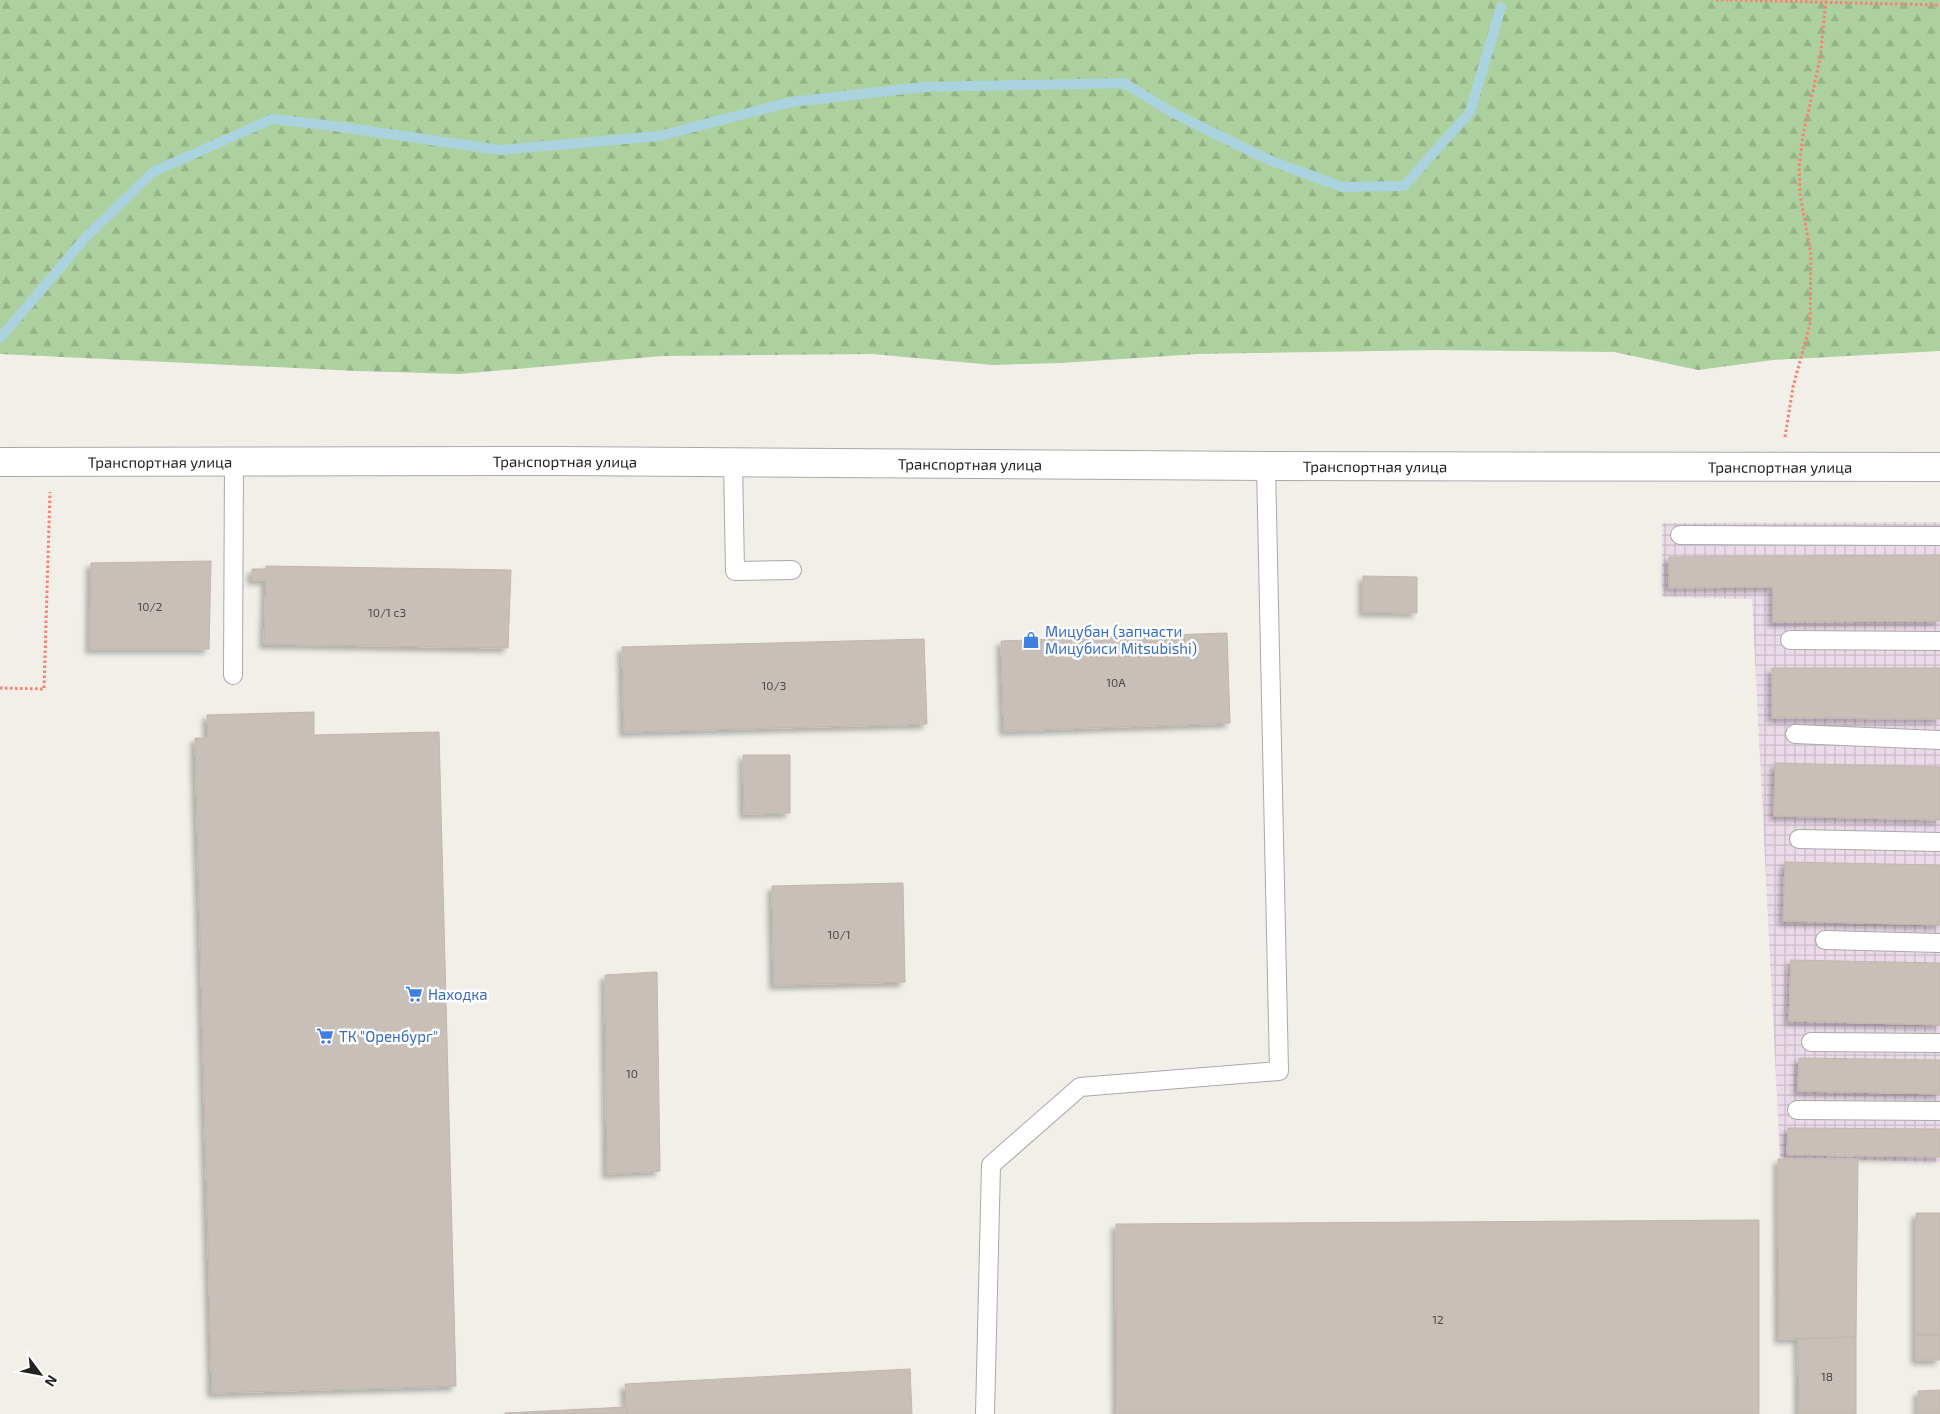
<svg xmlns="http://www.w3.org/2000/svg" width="1940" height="1414" font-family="'Exo 2',sans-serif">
	<defs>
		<pattern id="industrial-grid" width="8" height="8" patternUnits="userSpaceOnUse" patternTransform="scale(1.25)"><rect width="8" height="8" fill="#ebdbe8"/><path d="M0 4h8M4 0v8" fill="none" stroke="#c9bcc7"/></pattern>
		<pattern id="forest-firs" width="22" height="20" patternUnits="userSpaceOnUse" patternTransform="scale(1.25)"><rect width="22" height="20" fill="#add19e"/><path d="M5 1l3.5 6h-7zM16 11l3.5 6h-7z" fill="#95b388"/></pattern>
		<filter id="shadow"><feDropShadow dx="-4.5" dy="4.5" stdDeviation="2.5" flood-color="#0004"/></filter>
	</defs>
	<rect width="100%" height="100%" fill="#f2efe9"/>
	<path fill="url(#industrial-grid)" d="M 1940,522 L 1940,1162 L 1780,1158 L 1752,599 L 1662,597 L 1662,523 Z"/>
	<path fill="url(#forest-firs)" d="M 0,0 L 1940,0 L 1940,351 L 1773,360 L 1698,370 L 1614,352 L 1436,350 L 1198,354 L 1061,363 L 993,365 L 872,354 L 662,356 L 459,374 L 357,371 L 0,354 Z"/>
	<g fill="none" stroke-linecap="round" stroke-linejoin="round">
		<path stroke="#aad3df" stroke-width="10" d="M 0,338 L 87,236 L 153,172 L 272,119 L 334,126 L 500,150 L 659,136 L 791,102 L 923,87 L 1124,83 L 1173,113 L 1269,160 L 1342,187 L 1404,186 L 1470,112 L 1501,7"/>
	</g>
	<path fill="#c7bfb8" stroke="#c4b6ab" filter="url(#shadow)" d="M 1940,555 L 1940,621 L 1773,622 L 1773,587 L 1669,588 L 1669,557 Z
		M 211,561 L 209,649 L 90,649 L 91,563 Z
		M 266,566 L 511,570 L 508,648 L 264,644 L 266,580 L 252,580 L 252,569 L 266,569 Z
		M 1363,576 L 1417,577 L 1417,613 L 1363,612 Z
		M 1227,633 L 1230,723 L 1004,731 L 1001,641 Z
		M 924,639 L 927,724 L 624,732 L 622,647 Z
		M 1772,668 L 1940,668 L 1940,719 L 1772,718 Z
		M 314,712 L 314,735 L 439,732 L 456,1386 L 212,1393 L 195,738 L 208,738 L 207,715 Z
		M 743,755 L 790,755 L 790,813 L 744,814 Z
		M 1775,763 L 1940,767 L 1940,820 L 1774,816 Z
		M 1785,862 L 1940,865 L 1940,925 L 1783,921 Z
		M 903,883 L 905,982 L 774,985 L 772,886 Z
		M 1791,960 L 1940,963 L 1940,1025 L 1789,1021 Z
		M 657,972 L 660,1171 L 607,1174 L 605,975 Z
		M 1799,1058 L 1940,1060 L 1940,1094 L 1798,1091 Z
		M 1788,1128 L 1940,1129 L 1940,1157 L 1787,1155 Z
		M 1778,1159 L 1858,1159 L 1856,1337 L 1779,1339 Z
		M 1916,1213 L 1940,1213 L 1940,1335 L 1916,1335 Z
		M 1759,1220 L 1759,1414 L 1117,1414 L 1116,1224 Z
		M 1916,1335 L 1940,1335 L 1940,1360 L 1916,1360 Z
		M 1856,1337 L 1856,1414 L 1799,1414 L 1798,1339 Z
		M 910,1369 L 912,1414 L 627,1414 L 625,1384 Z
		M 1940,1390 L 1940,1414 L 1918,1414 L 1918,1391 Z
		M 626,1407 L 627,1414 L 505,1414 L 505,1413 Z"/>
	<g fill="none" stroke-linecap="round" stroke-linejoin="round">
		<g stroke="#a9a9a9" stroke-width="20">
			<path id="service" d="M 733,462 L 735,571 L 792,570
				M 1680,535 L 1940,536
				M 1790,640 L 1940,641
				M 233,675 L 234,462
				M 1795,734 L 1940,740
				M 1799,839 L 1940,842
				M 1825,940 L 1940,943
				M 1811,1042 L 1940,1043
				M 1797,1110 L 1940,1111
				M 985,1414 L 991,1165 L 1080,1087 L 1279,1071 L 1266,466"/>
		</g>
		<g stroke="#a9a9a9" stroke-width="30">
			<g id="tertiary">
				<path id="s1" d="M 0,462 L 561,461 L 1266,466 L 1940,467"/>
			</g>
		</g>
		<path stroke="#fa8072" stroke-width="3" stroke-dasharray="2.5 2.5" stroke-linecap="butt" d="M 1716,0 L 1730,0
			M 1730,0 L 1940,5
			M 1785,437 L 1793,387 L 1810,324 L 1811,255 L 1800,194 L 1799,167 L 1803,136 L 1820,59 L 1826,1
			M 0,688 L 44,689 L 50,492"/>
		<use href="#service" stroke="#fff" stroke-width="18"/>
		<use href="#tertiary" stroke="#fff" stroke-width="28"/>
	</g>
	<defs>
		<g id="shop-bare" transform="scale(1.35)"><path d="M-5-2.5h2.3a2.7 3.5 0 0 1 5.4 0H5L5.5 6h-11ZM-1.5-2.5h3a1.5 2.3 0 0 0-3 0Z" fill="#3f7fe0" stroke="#fff" stroke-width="2.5" paint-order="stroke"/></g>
		<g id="supermarket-bare" transform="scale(1.35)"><path d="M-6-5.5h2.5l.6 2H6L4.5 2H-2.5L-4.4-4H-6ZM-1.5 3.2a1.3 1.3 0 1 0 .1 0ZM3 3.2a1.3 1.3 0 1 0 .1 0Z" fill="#3f7fe0" stroke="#fff" stroke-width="2.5" paint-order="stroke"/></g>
	</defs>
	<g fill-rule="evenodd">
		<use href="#shop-bare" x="1031" y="640"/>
		<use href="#supermarket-bare" x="414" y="994"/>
		<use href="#supermarket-bare" x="325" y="1036"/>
	</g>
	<g text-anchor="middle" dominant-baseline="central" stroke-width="5" stroke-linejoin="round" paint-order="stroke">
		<g font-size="12" fill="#4b4948">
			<text x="150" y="606">10/2</text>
			<text x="387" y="612">10/1 с3</text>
			<text x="1116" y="682">10А</text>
			<text x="774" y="685">10/3</text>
			<text x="839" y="934">10/1</text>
			<text x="632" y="1073">10</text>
			<text x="1438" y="1319">12</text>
			<text x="1827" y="1376">18</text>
		</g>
		<g font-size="15" fill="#222" stroke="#fff">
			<text stroke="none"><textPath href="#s1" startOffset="565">Транспортная улица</textPath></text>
			<text stroke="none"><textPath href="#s1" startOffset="160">Транспортная улица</textPath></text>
			<text stroke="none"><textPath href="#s1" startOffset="970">Транспортная улица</textPath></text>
			<text stroke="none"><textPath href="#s1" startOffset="1375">Транспортная улица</textPath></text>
			<text stroke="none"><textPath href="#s1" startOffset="1780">Транспортная улица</textPath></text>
		</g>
		<g font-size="15" fill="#366cbe" stroke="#fff" text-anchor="start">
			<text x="1045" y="631">Мицубан (запчасти<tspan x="1045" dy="17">Мицубиси Mitsubishi)</tspan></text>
			<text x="428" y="994">Находка</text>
			<text x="339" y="1036">ТК "Оренбург"</text>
		</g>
	</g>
	<g transform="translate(40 1374) rotate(122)" stroke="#ffffff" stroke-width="4" paint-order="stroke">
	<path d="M0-4L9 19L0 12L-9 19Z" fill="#222222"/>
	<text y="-8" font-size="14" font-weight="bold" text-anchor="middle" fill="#222222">N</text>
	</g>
</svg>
